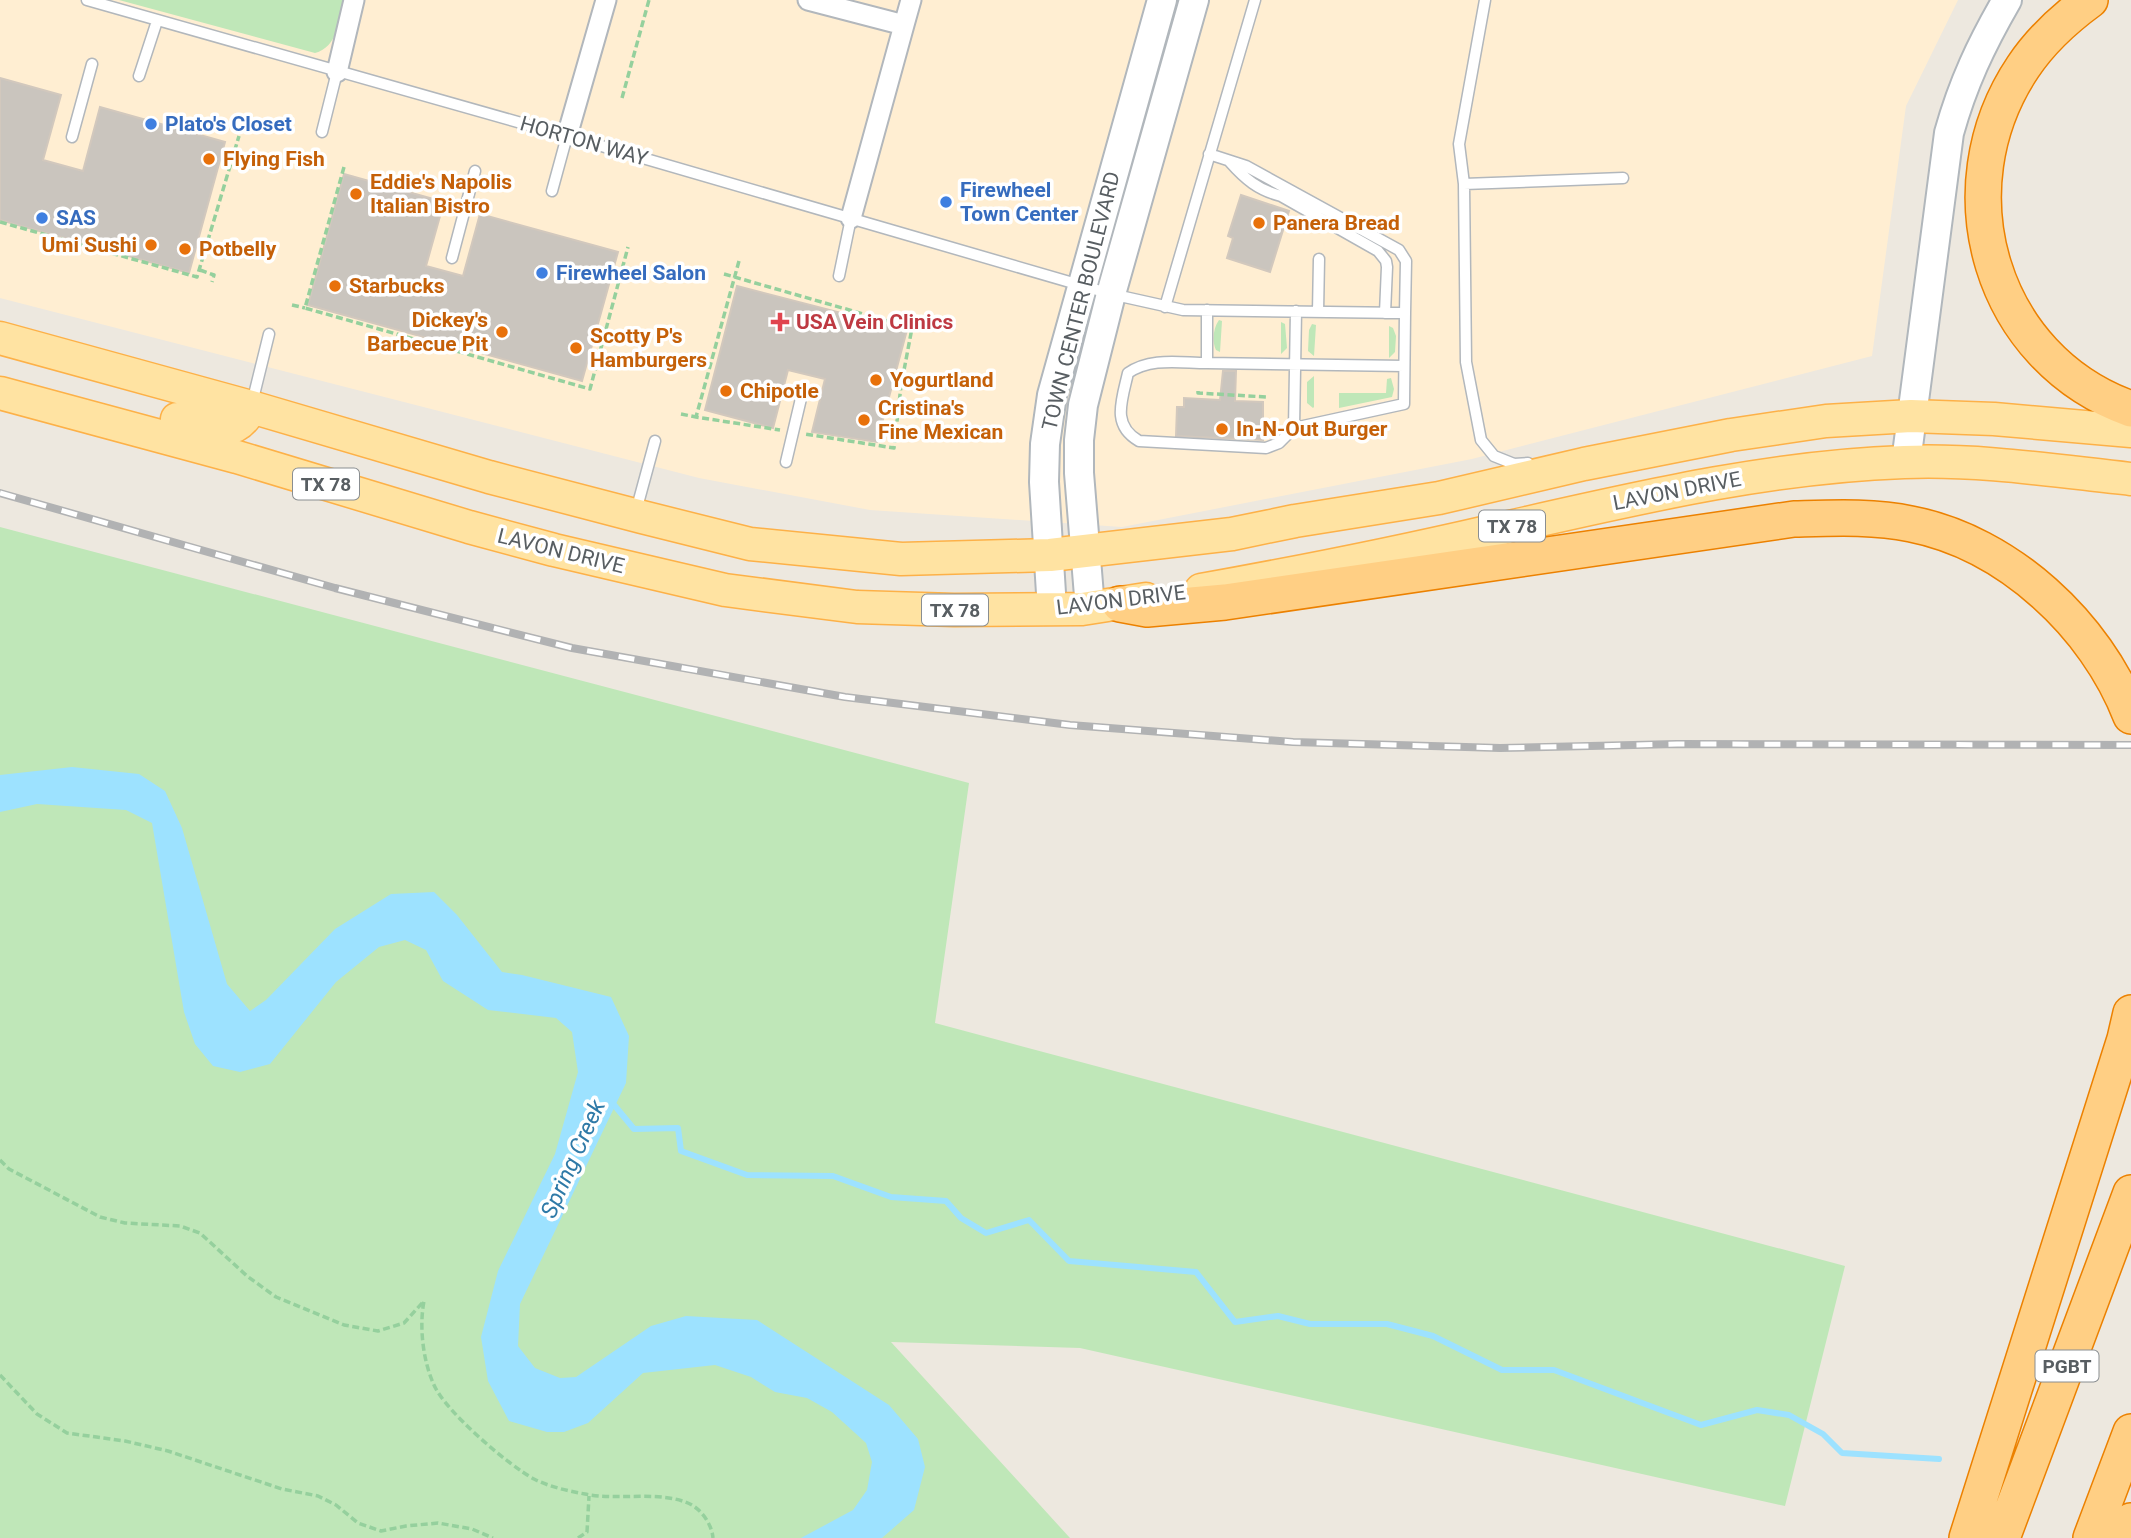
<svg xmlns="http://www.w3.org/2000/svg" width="2131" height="1538" font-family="Roboto,sans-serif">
	<rect width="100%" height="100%" fill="#ede8df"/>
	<path fill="#ffeed2" d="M 0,0 L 1958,0 L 1906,106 L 1872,356 L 1472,459 L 1122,527 L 870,510 L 699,478 L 0,298 Z"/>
	<path fill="#bfe7b8" d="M 119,0 L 345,0 C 339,20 338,47 315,53 Z
		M 1219,320 L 1222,321 L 1220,352 L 1216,350 C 1212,342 1213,328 1219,320 Z
		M 1281,322 L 1285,324 L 1287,348 L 1281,354 Z
		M 1312,324 L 1316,325 L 1314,356 L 1308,351 L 1309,330 Z
		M 1389,326 L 1393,328 L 1396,336 L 1395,352 L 1389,358 Z
		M 1314,376 L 1314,407 L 1313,408 L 1307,403 L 1307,382 Z
		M 1391,378 L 1394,389 L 1392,397 L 1339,408 L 1339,393 L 1386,393 L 1387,379 Z
		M 0,527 L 969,783 L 935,1023 L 1845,1266 L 1785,1506 L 1080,1348 L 891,1342 L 1070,1538 L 0,1538 Z"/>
	<path fill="#9de2ff" d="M 72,767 L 139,774 L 165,791 L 182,828 L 227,984 L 250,1011 L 266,1000 L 335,929 L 391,894 L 434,892 L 457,915 L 502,972 L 522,975 L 611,997 L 629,1036 L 626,1083 L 520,1304 L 518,1346 L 535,1368 L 560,1378 L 576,1377 L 651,1326 L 686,1316 L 757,1320 L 889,1405 L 918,1439 L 925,1467 L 914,1510 L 882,1538 L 801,1538 L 853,1510 L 867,1490 L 872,1462 L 866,1443 L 832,1412 L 807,1398 L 775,1392 L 751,1377 L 715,1365 L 643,1373 L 588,1423 L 564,1432 L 547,1432 L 509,1421 L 488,1381 L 481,1337 L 498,1271 L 555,1154 L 578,1072 L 572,1032 L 556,1018 L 488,1010 L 443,981 L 426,950 L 405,940 L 379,947 L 336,982 L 270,1064 L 240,1072 L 213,1066 L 195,1044 L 184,1012 L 152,823 L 126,810 L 37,804 L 0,812 L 0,775 Z"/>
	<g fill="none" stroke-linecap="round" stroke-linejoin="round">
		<path stroke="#9de2ff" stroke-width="6" d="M 610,1100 L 634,1129 L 678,1128 L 681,1151 L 747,1175 L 833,1176 L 891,1197 L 946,1201 L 961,1218 L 986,1233 L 1029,1220 L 1069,1261 L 1196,1272 L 1235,1322 L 1278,1316 L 1310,1324 L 1387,1324 L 1433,1336 L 1502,1370 L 1554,1370 L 1701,1425 L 1757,1410 L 1789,1415 L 1823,1434 L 1842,1453 L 1939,1459"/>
	</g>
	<path fill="#cac5be" stroke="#d2c8bd" stroke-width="2" d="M 0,78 L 61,95 L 43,160 L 83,171 L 100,107 L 225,142 L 189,273 L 0,220 Z
		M 344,174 L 444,202 L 426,266 L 463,276 L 480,214 L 618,252 L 582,381 L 308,305 Z
		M 1241,195 L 1289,211 L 1270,272 L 1227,258 L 1233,238 L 1228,236 Z
		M 737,286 L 907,330 L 877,442 L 812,432 L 825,379 L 788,370 L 773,428 L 705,410 Z
		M 1223,371 L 1236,371 L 1235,401 L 1263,402 L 1263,440 L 1176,436 L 1177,407 L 1184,407 L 1184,398 L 1220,400 Z"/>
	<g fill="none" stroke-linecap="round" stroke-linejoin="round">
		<g stroke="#b2b7bc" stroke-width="13">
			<path id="lane" d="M 87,0 L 567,136 L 1111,294 L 1183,310 L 1405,313 L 1404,404 L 1294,428 L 1279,443 L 1266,448 L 1139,441 C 1111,425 1122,400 1128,373 C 1151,357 1180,363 1207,363
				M 1485,0 L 1459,144 L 1464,184 L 1466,362 L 1481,440 L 1494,456 L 1514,464 L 1528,463
				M 139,76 L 157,21
				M 322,132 L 337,72
				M 72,137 L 92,64
				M 1209,154 L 1246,166 L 1399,250 L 1406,261 L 1405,313
				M 1230,162 C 1245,179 1258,190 1281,196 L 1378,251 L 1386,261 L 1387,267 L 1385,313
				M 1464,184 L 1623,178
				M 552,191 L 567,136
				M 452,258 L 475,171
				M 839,276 L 851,218
				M 1165,307 L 1255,0
				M 1207,310 L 1207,363 L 1404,366
				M 1318,312 L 1319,259
				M 252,403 L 269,334
				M 1294,428 L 1296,311
				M 786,462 L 803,390
				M 636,511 L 655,441"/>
		</g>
		<g stroke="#b2b7bc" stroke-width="23">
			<path id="street" d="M 808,0 L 904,25 L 851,218
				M 904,25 L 911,0
				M 337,72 L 354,0
				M 567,136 L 606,0"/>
		</g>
		<g stroke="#b1b7bc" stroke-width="32">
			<path id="secondary" d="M 1906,462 L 1949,133 C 1963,83 1981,45 2007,0
				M 1090,608 L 1079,473 L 1079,440 L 1083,405 L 1111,294 L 1194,0
				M 1052,609 L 1044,482 L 1045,444 L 1052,395 L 1162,0"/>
		</g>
		<g stroke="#fdb148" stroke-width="35">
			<path id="primary" d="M 0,338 L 251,407 L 489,477 L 642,517 L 750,544 L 901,559 L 1050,555 L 1232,534 L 1295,521 L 1439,498 L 1584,464 L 1731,435 L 1826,421 L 1911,416 L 1994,419 L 2131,431
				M 0,393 L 237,457 L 469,527 L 554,550 L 725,590 L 857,607 L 954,610 L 1082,609 L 1146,599
				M 177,419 C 207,427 235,442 251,407
				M 1201,590 C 1296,573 1392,554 1487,532 C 1625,501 1762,467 1904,462 C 1980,459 2056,471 2131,479"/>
		</g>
		<g stroke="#ec8100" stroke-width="38">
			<path id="highway" d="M 2090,0 C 2064,19 2041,40 2023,67 C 1941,189 1990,359 2131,409
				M 1120,604 L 1147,609 L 1225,602 L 1794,519 C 1833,518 1873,516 1911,524 C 2008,543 2096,625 2131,716
				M 1967,1538 L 2125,1039 L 2131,1013
				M 2002,1538 L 2131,1193
				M 2091,1538 L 2131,1432
				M 2116,1538 L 2131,1521"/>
		</g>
		<path stroke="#95d09d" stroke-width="3.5" stroke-dasharray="7 3.5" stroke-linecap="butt" d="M 622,98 L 649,0
			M 344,167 L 305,308 L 590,389 L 628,247
			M 0,222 L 197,277 L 239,136
			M 739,261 L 696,417 L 780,430
			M 200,270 L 214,275 L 212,282
			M 724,274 L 912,328 L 901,386 L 894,448 L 805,434
			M 292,305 L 305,308
			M 1198,391 L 1198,393 L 1266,397
			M 681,414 L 696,417
			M 0,1160 L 9,1169 L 100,1217 L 125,1223 L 180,1226 L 200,1233 L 247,1276 L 276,1297 L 344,1325 L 378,1331 L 404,1323 L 424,1301 C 419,1327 423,1361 434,1385 C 445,1411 508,1465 534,1479 C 550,1487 568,1491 585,1494 C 617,1501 661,1490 690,1504 C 702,1510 712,1525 713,1538
			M 0,1375 L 37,1414 L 67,1433 L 125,1441 L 168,1451 L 282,1489 L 318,1496 L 336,1505 L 358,1523 L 381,1531 L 406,1526 L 438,1523 L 472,1529 L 493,1538
			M 578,1538 L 587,1532 L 589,1496"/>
		<use href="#lane" stroke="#fff" stroke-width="10"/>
		<use href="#street" stroke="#fff" stroke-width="19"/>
		<use href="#secondary" stroke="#fff" stroke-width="28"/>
		<use href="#primary" stroke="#ffe3a2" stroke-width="32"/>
		<use href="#highway" stroke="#ffcf84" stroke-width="35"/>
		<g stroke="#b1b2b3" stroke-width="8">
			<path id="rail" d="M 0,493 L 335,588 L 572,648 L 845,697 L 1070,725 L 1293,742 L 1500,748 L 1677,744 L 2131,745"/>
		</g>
		<use href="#rail" stroke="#fff" stroke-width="5" stroke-dasharray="16" stroke-linecap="butt"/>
	</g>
	<g fill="#3f7fe0" stroke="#fff" stroke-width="2.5">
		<circle cx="151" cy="124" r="7"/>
		<circle cx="946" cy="202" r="7"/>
		<circle cx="42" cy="218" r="7"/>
		<circle cx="542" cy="273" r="7"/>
	</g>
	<g fill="#e8710a" stroke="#fff" stroke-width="2.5">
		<circle cx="209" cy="159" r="7"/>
		<circle cx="356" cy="194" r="7"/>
		<circle cx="1259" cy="223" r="7"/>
		<circle cx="151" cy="245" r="7"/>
		<circle cx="185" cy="249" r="7"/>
		<circle cx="335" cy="286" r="7"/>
		<circle cx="502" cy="332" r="7"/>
		<circle cx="576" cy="348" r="7"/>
		<circle cx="876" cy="380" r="7"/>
		<circle cx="726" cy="391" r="7"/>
		<circle cx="864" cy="420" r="7"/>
		<circle cx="1222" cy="429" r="7"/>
	</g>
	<path fill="#e0444e" stroke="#fff" stroke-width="2.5" d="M776.5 311.5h7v7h7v7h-7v7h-7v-7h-7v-7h7z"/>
	<g text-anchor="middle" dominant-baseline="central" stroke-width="7" stroke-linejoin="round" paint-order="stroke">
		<g fill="#fff" stroke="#8a8e91" stroke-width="2">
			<rect x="293" y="468.5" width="66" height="31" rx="5"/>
			<rect x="1479" y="510.5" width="66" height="31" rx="5"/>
			<rect x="922" y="594.5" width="66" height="31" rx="5"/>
			<rect x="2035.5" y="1350.5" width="63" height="31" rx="5"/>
		</g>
		<g font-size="19" font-weight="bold" fill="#585e62">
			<text x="326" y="484">TX 78</text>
			<text x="1512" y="526">TX 78</text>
			<text x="955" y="610">TX 78</text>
			<text x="2067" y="1366">PGBT</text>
		</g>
		<g font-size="21" font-weight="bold" fill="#366cbe" stroke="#fff" text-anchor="start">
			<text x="165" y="124">Plato's Closet</text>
			<text x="960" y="190">Firewheel<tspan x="960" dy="24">Town Center</tspan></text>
			<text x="56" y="218">SAS</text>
			<text x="556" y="273">Firewheel Salon</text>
		</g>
		<g font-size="21" fill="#585e62" stroke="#fff">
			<text transform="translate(584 141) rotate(16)">HORTON WAY</text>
			<text transform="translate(1081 301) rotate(-76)">TOWN CENTER BOULEVARD</text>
			<text transform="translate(1677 491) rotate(-11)">LAVON DRIVE</text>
			<text transform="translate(561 551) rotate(14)">LAVON DRIVE</text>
			<text transform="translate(1121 600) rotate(-7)">LAVON DRIVE</text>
		</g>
		<g font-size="21" font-weight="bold" fill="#c56008" stroke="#fff" text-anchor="start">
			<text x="223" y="159">Flying Fish</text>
			<text x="370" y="182">Eddie's Napolis<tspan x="370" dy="24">Italian Bistro</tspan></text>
			<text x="1273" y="223">Panera Bread</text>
			<text x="137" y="245" text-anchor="end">Umi Sushi</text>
			<text x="199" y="249">Potbelly</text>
			<text x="349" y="286">Starbucks</text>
			<text x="488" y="320" text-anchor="end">Dickey's<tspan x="488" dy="24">Barbecue Pit</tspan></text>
			<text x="590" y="336">Scotty P's<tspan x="590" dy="24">Hamburgers</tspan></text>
			<text x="890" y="380">Yogurtland</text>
			<text x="740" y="391">Chipotle</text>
			<text x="878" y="408">Cristina's<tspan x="878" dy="24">Fine Mexican</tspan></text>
			<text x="1236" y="429">In-N-Out Burger</text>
		</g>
		<g font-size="21" font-weight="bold" fill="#be3a42" stroke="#fff" text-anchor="start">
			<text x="796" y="322">USA Vein Clinics</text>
		</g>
		<g font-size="23" font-style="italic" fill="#2f7aa7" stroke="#fff">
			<text transform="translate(573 1159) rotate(-66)">Spring Creek</text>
		</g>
	</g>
</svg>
